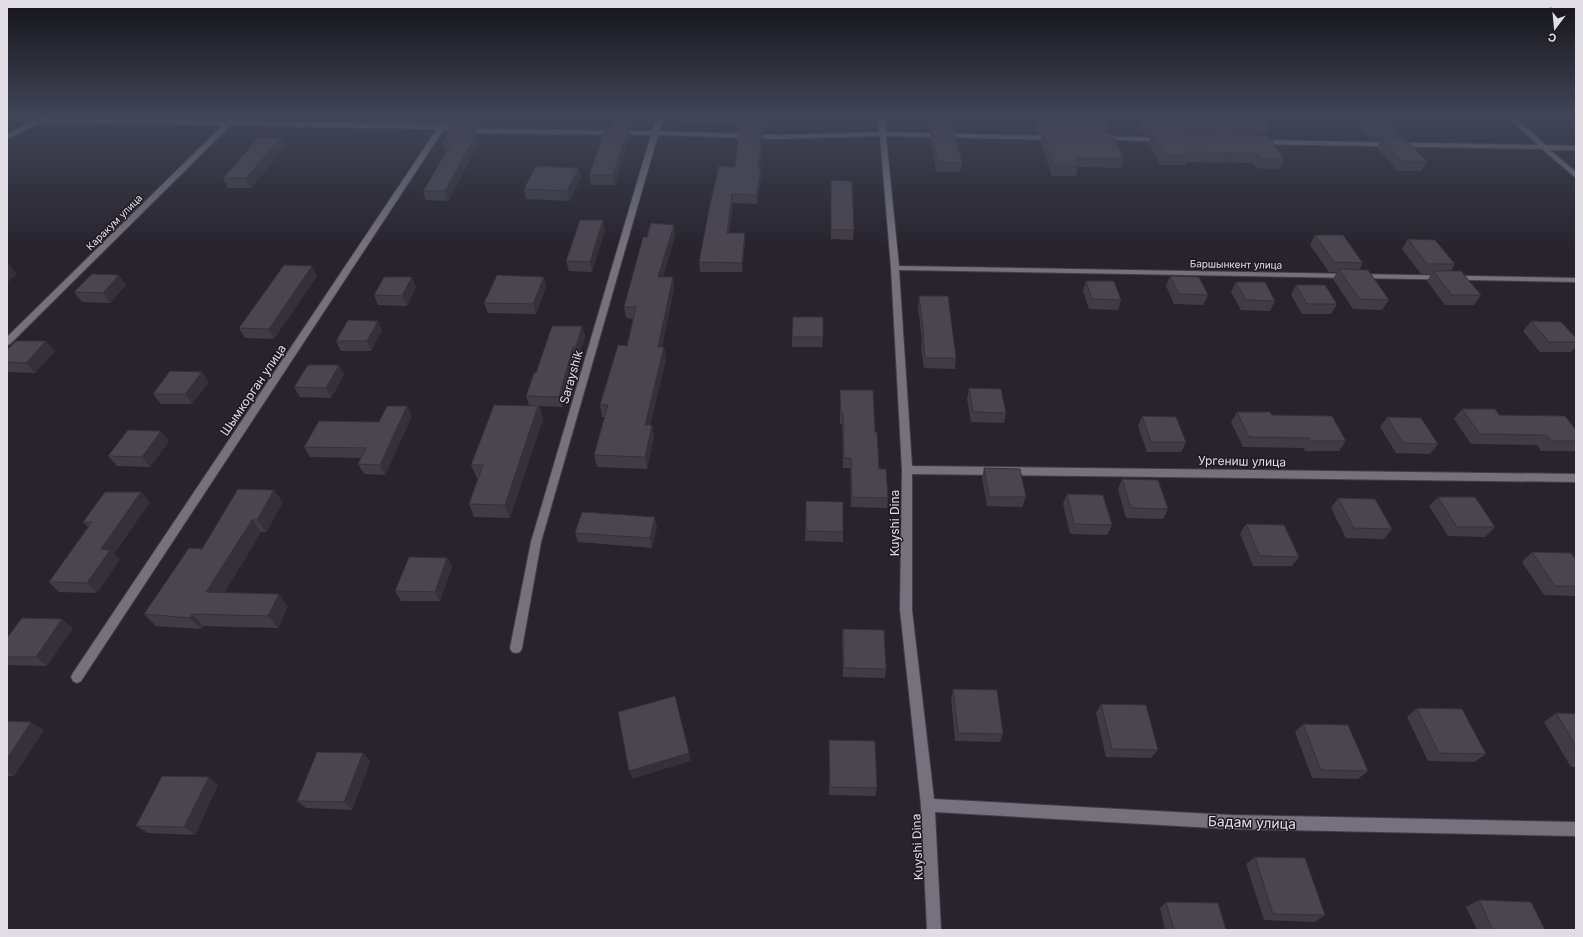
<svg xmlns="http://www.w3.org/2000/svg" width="1583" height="937" font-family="Inter,sans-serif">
	<rect width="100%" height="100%" fill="#27242d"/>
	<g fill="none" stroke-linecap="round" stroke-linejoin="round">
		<g stroke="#423f47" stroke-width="2">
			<path id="minor" d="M 43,116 L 49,116 L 48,118 L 227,121 L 232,116 L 239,116 L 234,121 L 440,125 L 446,116 L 452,116 L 446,126 L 473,129 L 652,131 L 658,116 L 664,116 L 659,131 L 778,135 L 879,132 L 878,116 L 884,116 L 886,132 L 1054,136 L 1057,138 L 1054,140 L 886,136 L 899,266 L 1576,278 L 1576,282 L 899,270 L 912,466 L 1576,474 L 1576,482 L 912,474 L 912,610 L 934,799 L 1231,815 L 1576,822 L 1576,836 L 1231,829 L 935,812 L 941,930 L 927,930 L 921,805 L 900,610 L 902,470 L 891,268 L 880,136 L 778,139 L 658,135 L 541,542 L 522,648 L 520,652 L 516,653 L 512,652 L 510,648 L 531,542 L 651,135 L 473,133 L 444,129 L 81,681 L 77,683 L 73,681 L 71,677 L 73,673 L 437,129 L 231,125 L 10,344 L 7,345 L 7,337 L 223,125 L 41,122 L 7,139 L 7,134 Z
				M 1506,116 L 1513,116 L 1546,145 L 1576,146 L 1576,150 L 1550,150 L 1576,172 L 1576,178 L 1542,149 L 1260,144 L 1257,142 L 1260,140 L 1538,145 Z
				M 1102,136 L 1164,138 L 1167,140 L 1164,142 L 1100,139 L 1099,138 Z"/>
		</g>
		<use href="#minor" fill="#76727d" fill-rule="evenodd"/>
	</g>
	<path fill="#403c45" d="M 458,116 L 487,116 L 481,128 L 475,127 L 480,142 L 448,201 L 426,200 L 423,191 L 446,152 L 445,152 L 442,142 L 459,124 L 457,117 Z
		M 614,116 L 639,116 L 639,118 L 636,118 L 632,129 L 629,129 L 630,136 L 615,185 L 591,185 L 589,175 L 607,133 L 613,127 L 612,122 Z
		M 681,116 L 770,116 L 769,125 L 764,125 L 763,133 L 762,133 L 763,140 L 760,168 L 761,177 L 757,204 L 733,203 L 729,233 L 745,233 L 745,243 L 742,272 L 700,272 L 699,262 L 735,167 L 740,130 L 740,125 L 681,124 Z
		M 927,116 L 951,116 L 953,123 L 952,129 L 962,163 L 960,172 L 936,172 L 930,138 L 931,131 L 929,131 Z
		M 1034,116 L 1104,116 L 1108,126 L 1106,132 L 1124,158 L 1121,168 L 1078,167 L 1076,176 L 1052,176 L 1040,141 L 1042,134 L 1038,134 L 1033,120 Z
		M 1138,116 L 1270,123 L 1267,132 L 1261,132 L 1260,135 L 1284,159 L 1280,169 L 1256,168 L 1252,163 L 1186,162 L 1185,165 L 1160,165 L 1149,143 L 1151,136 L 1146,136 L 1137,119 Z
		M 1356,116 L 1384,116 L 1398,131 L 1395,138 L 1427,162 L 1421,171 L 1397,171 L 1377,147 L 1380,140 L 1370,140 L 1354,121 Z
		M 285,147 L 251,188 L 228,188 L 223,178 Z
		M 581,178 L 569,201 L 526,199 L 524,189 Z
		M 831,180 L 854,230 L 853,240 L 831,239 Z
		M 674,225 L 675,236 L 663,277 L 673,277 L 674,289 L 662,347 L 664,347 L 666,359 L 650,425 L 652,425 L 654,437 L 647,469 L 597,467 L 594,455 L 605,417 L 602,417 L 600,405 L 627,346 L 633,319 L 626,318 L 624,307 L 647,237 Z
		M 605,230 L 592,272 L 569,271 L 566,261 Z
		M 1315,235 L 1363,263 L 1359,270 L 1389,300 L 1382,310 L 1353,309 L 1333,279 L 1337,272 L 1329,272 L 1310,245 Z
		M 1408,239 L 1455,264 L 1451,271 L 1481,295 L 1474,305 L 1445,305 L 1427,281 L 1431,274 L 1421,274 L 1402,249 Z
		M 317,276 L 274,339 L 245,338 L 239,328 Z
		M 1170,276 L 1208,295 L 1203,305 L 1174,304 L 1166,286 Z
		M 544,277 L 546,287 L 536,314 L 488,313 L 484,303 Z
		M 1086,281 L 1121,300 L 1118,310 L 1089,309 L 1083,291 Z
		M 1236,282 L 1275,301 L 1270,311 L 1241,310 L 1231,292 Z
		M 126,285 L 110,303 L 82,302 L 74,292 Z
		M 1296,285 L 1337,304 L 1331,314 L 1302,314 L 1291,295 Z
		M 416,287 L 407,306 L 378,305 L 374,295 Z
		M 919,296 L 956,358 L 955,369 L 924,368 L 921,347 L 922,341 L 918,306 Z
		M 378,321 L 382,331 L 371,351 L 341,351 L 336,341 Z
		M 1531,321 L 1576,338 L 1576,347 L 1571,352 L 1540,352 L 1523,331 Z
		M 582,326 L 585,336 L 578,357 L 576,357 L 562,407 L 539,406 L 543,419 L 510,518 L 474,517 L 469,504 L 478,478 L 477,478 L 471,465 L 529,405 L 526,396 L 536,373 Z
		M 792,337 L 823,337 L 822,347 L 792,347 Z
		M 7,350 L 55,351 L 35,373 L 7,372 Z
		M 339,365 L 344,375 L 331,398 L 300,397 L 294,387 Z
		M 209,382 L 192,404 L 161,404 L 153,394 Z
		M 969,388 L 1006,413 L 1004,423 L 971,422 L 967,399 Z
		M 840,390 L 875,432 L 879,469 L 888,498 L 887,508 L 851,507 L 850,468 L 843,468 L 842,424 L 840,424 Z
		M 1462,409 L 1499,415 L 1576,430 L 1576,451 L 1541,451 L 1537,445 L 1471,444 L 1454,419 Z
		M 1237,412 L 1272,415 L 1346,441 L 1339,451 L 1305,451 L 1304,448 L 1243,447 L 1231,422 Z
		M 412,416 L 385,475 L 364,474 L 358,464 L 362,458 L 310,457 L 304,447 L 379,422 Z
		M 1142,416 L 1186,442 L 1181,452 L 1147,452 L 1138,426 Z
		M 1387,417 L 1438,444 L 1430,454 L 1396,453 L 1380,427 Z
		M 169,441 L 150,467 L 117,466 L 108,456 Z
		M 984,468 L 1026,497 L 1022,507 L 987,506 L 982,478 Z
		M 1122,479 L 1168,509 L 1163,519 L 1126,518 L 1118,489 Z
		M 1067,494 L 1112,525 L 1107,535 L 1070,534 L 1063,504 Z
		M 1438,497 L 1495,527 L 1485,537 L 1448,536 L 1429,506 Z
		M 1338,498 L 1392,529 L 1384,539 L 1346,538 L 1331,508 Z
		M 806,501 L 843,532 L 843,542 L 805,541 Z
		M 150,502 L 114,554 L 120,559 L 97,593 L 59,592 L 49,582 L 88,527 L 83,522 Z
		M 283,502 L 266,532 L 261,532 L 224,593 L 288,606 L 278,628 L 203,626 L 201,629 L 156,626 L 144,614 L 202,549 Z
		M 1246,524 L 1299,557 L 1292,566 L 1253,566 L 1240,534 Z
		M 657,527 L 652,548 L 578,542 L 575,533 Z
		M 1532,552 L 1576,560 L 1576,596 L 1544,595 L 1522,562 Z
		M 447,558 L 452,567 L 440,601 L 401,601 L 395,591 Z
		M 73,628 L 47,666 L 7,665 L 7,657 Z
		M 843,629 L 886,669 L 885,678 L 843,677 L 842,638 Z
		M 953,689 L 1003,734 L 1000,742 L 955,741 L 951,698 Z
		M 1101,704 L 1158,750 L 1151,758 L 1106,757 L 1096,713 Z
		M 1417,708 L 1486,754 L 1474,762 L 1428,761 L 1407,717 Z
		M 1556,713 L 1576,714 L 1576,767 L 1571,767 L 1544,722 Z
		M 7,721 L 44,730 L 14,776 L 7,776 Z
		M 1303,724 L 1368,771 L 1358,779 L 1312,778 L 1295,732 Z
		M 829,740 L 877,788 L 875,796 L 829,795 Z
		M 363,753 L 370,762 L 352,810 L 306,808 L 297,801 Z
		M 218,785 L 195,835 L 148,833 L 136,826 Z
		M 1255,857 L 1325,915 L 1315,922 L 1264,920 L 1246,864 Z
		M 1479,900 L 1545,930 L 1477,930 L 1466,907 Z
		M 1166,902 L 1226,930 L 1165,930 L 1160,908 Z"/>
	<path fill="#343138" d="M 480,116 L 487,116 L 481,128 L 478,118 Z
		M 633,116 L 636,116 L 636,118 L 632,129 L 631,122 Z
		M 763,116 L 764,116 L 764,125 L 763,133 Z
		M 768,116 L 770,116 L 769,125 Z
		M 474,125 L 480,142 L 448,201 L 445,191 L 470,132 Z
		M 629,127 L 630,136 L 615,185 L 613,175 Z
		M 762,131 L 763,140 L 759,177 L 758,168 Z
		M 281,138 L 285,147 L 251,188 L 246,178 Z
		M 579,168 L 581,178 L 569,201 L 567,191 Z
		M 761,168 L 761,177 L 757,204 L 756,195 Z
		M 732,194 L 733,203 L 727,242 L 727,233 Z
		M 603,220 L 605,230 L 592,272 L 590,262 Z
		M 674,225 L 675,236 L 660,289 L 658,277 Z
		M 745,233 L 745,243 L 742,272 L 742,263 Z
		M 9,264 L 17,274 L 7,283 L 7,265 Z
		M 312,266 L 317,276 L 274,339 L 269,329 Z
		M 119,275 L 126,285 L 110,303 L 103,293 Z
		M 412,277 L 416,287 L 407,306 L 402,296 Z
		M 544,277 L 546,287 L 536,314 L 533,304 Z
		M 673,277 L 674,289 L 659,359 L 658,347 Z
		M 378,321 L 382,331 L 371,351 L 367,341 Z
		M 582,326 L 585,336 L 578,357 L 576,347 Z
		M 46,341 L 55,351 L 35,373 L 26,363 Z
		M 573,347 L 576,357 L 562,407 L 559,397 Z
		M 664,347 L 666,359 L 647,437 L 645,425 Z
		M 339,365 L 344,375 L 331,398 L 326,388 Z
		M 202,372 L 209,382 L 192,404 L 185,394 Z
		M 407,406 L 412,416 L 385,475 L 380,465 Z
		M 538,406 L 543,419 L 510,518 L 505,505 Z
		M 652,425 L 654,437 L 647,469 L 645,457 Z
		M 161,431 L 169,441 L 150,467 L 142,457 Z
		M 274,490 L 283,502 L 266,532 L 257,520 Z
		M 141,492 L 150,502 L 114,554 L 120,559 L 97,593 L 87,583 L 101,549 Z
		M 655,517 L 657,527 L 652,548 L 650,538 Z
		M 252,520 L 261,532 L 217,604 L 206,592 Z
		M 447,558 L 452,567 L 440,601 L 435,592 Z
		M 279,594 L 288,606 L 278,628 L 268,616 Z
		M 192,614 L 203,626 L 201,629 L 190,618 Z
		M 62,619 L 73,628 L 47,666 L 36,657 Z
		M 31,722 L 44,730 L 14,776 L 7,771 L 7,759 Z
		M 363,753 L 370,762 L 352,810 L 344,802 Z
		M 689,753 L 691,761 L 632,779 L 629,771 Z
		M 209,777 L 218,785 L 195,835 L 184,827 Z"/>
	<path fill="#4a4650" stroke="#343138" d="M 458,116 L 480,116 L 478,118 L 457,117 Z
		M 614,116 L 633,116 L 631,122 L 612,122 Z
		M 740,116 L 763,116 L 763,119 L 740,119 Z
		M 929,116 L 951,116 L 953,123 L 930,122 Z
		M 1037,116 L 1104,116 L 1108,126 L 1040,124 Z
		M 1143,116 L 1265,116 L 1270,123 L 1258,123 L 1263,129 L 1148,127 Z
		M 1362,116 L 1384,116 L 1398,131 L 1375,131 Z
		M 454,123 L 474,125 L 470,132 L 477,133 L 445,191 L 423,191 L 452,142 L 442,142 Z
		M 609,127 L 629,127 L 613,175 L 589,175 L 604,133 L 607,133 Z
		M 932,129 L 954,130 L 962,163 L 937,162 Z
		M 739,130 L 762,131 L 758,168 L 761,168 L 756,195 L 732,194 L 727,233 L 745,233 L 742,263 L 699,262 L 709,209 L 719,166 L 735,167 Z
		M 1042,131 L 1111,133 L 1124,158 L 1075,158 L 1078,166 L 1054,166 Z
		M 1152,133 L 1268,136 L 1284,159 L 1260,159 L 1256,153 L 1187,152 L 1189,155 L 1164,155 Z
		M 258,138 L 281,138 L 246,178 L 223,178 Z
		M 1382,138 L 1405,138 L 1427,162 L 1402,162 Z
		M 536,166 L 579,168 L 567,191 L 524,189 Z
		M 831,180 L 852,181 L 854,230 L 831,230 Z
		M 580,220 L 603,220 L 590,262 L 566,261 Z
		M 651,223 L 674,225 L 658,277 L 673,277 L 658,347 L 664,347 L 645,425 L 652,425 L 645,457 L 594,455 L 608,405 L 600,405 L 618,345 L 627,346 L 636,307 L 624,307 L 643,237 L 647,237 Z
		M 1315,235 L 1343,235 L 1363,263 L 1334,262 Z
		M 1408,239 L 1435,240 L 1455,264 L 1427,264 Z
		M 284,265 L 312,266 L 269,329 L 239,328 Z
		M 1339,269 L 1368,270 L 1389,300 L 1359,299 Z
		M 1433,271 L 1461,271 L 1481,295 L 1452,295 Z
		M 92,274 L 119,275 L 103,293 L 74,292 Z
		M 497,275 L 544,277 L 533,304 L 484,303 Z
		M 1170,276 L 1199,277 L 1208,295 L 1179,294 Z
		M 384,277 L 412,277 L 402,296 L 374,295 Z
		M 1086,281 L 1114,281 L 1121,300 L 1092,299 Z
		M 1236,282 L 1265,282 L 1275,301 L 1246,300 Z
		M 1296,285 L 1325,285 L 1337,304 L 1307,304 Z
		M 919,296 L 948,296 L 956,358 L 925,358 L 923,337 L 924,337 Z
		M 793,317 L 823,317 L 823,337 L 792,337 Z
		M 348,320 L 378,321 L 367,341 L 336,341 Z
		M 1531,321 L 1561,322 L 1576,338 L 1576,342 L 1549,342 Z
		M 552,326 L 582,326 L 576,347 L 573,347 L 559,397 L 526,396 L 534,373 L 536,373 Z
		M 16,341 L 46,341 L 26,363 L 7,362 L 7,350 Z
		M 308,365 L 339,365 L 326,388 L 294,387 Z
		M 170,371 L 202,372 L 185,394 L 153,394 Z
		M 969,388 L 1001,389 L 1006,413 L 973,412 Z
		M 840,390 L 873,390 L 875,432 L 877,432 L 879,469 L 886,469 L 888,498 L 852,497 L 851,458 L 844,458 L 843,414 L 841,414 Z
		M 494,405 L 538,406 L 505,505 L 469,504 L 483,465 L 471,465 Z
		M 387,406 L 407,406 L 380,465 L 358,464 L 366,448 L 304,447 L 319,421 L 379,422 Z
		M 1462,409 L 1495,409 L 1499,415 L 1565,416 L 1576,430 L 1576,441 L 1551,441 L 1546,435 L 1480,434 Z
		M 1237,412 L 1270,412 L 1272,415 L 1332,416 L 1346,441 L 1311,441 L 1310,438 L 1249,437 Z
		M 1142,416 L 1176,417 L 1186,442 L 1151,442 Z
		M 1387,417 L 1421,418 L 1438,444 L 1403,443 Z
		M 128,430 L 161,431 L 142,457 L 108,456 Z
		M 984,468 L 1020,469 L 1026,497 L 989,497 Z
		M 1122,479 L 1158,480 L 1168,509 L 1131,508 Z
		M 238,489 L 274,490 L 257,520 L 252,520 L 206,592 L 279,594 L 268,616 L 192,614 L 190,618 L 144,614 L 189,548 L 202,549 Z
		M 105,492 L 141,492 L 101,549 L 110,550 L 87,583 L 49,582 L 92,522 L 83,522 Z
		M 1067,494 L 1103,495 L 1112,525 L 1074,524 Z
		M 1438,497 L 1475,497 L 1495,527 L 1457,527 Z
		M 1338,498 L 1375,499 L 1392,529 L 1354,528 Z
		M 806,501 L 843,502 L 843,532 L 806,531 Z
		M 582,512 L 655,517 L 650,538 L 575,533 Z
		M 1246,524 L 1284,525 L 1299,557 L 1260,556 Z
		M 1532,552 L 1571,553 L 1576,560 L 1576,586 L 1555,586 Z
		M 409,557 L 447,558 L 435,592 L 395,591 Z
		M 22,618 L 62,619 L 36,657 L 7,657 L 7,638 Z
		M 843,629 L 884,630 L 886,669 L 844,668 Z
		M 953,689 L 997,690 L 1003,734 L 958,733 Z
		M 675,696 L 689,753 L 629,771 L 618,712 Z
		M 1101,704 L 1146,705 L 1158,750 L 1112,749 Z
		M 1417,708 L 1462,709 L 1486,754 L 1439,753 Z
		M 1556,713 L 1576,714 L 1576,746 Z
		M 7,721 L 31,722 L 7,759 Z
		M 1303,724 L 1348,725 L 1368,771 L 1321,770 Z
		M 829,740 L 875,741 L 877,788 L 830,787 Z
		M 317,752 L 363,753 L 344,802 L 297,801 Z
		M 162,776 L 209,777 L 184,827 L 136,826 Z
		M 1255,857 L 1305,858 L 1325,915 L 1273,914 Z
		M 1479,900 L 1531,902 L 1545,930 L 1493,930 Z
		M 1166,902 L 1218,903 L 1226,930 L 1174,930 Z"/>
	<linearGradient id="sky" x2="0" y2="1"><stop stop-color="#151419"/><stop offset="0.47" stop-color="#414557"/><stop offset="1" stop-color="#414557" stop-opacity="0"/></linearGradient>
	<rect width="1583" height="247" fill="url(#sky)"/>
	<g text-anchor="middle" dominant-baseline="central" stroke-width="3" stroke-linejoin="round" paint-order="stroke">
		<g font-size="10" fill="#e0dee4" stroke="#1e1a23">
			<text transform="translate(114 222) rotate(-45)">Каракум улица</text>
			<text transform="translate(1236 264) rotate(1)">Баршынкент улица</text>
		</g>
		<g font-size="12" fill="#e0dee4" stroke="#1e1a23">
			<text transform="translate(571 377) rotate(-74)">Sarayshik</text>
			<text transform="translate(253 390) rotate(-56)">Шымкорган улица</text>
			<text transform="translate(1242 461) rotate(1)">Ургениш улица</text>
			<text transform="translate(894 523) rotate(-90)">Kuyshi Dina</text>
			<text transform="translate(917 847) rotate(-92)">Kuyshi Dina</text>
		</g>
		<g font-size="14" fill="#e0dee4" stroke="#1e1a23">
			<text transform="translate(1252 822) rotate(2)">Бадам улица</text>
		</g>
	</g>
	<rect width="1583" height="937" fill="none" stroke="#e0dee4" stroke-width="16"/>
	<g transform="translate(1555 28) rotate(196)" stroke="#1e1a23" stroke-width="3" paint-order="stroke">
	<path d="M0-3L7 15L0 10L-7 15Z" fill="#e0dee4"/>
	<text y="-6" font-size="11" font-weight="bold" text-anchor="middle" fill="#e0dee4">С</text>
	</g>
</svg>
